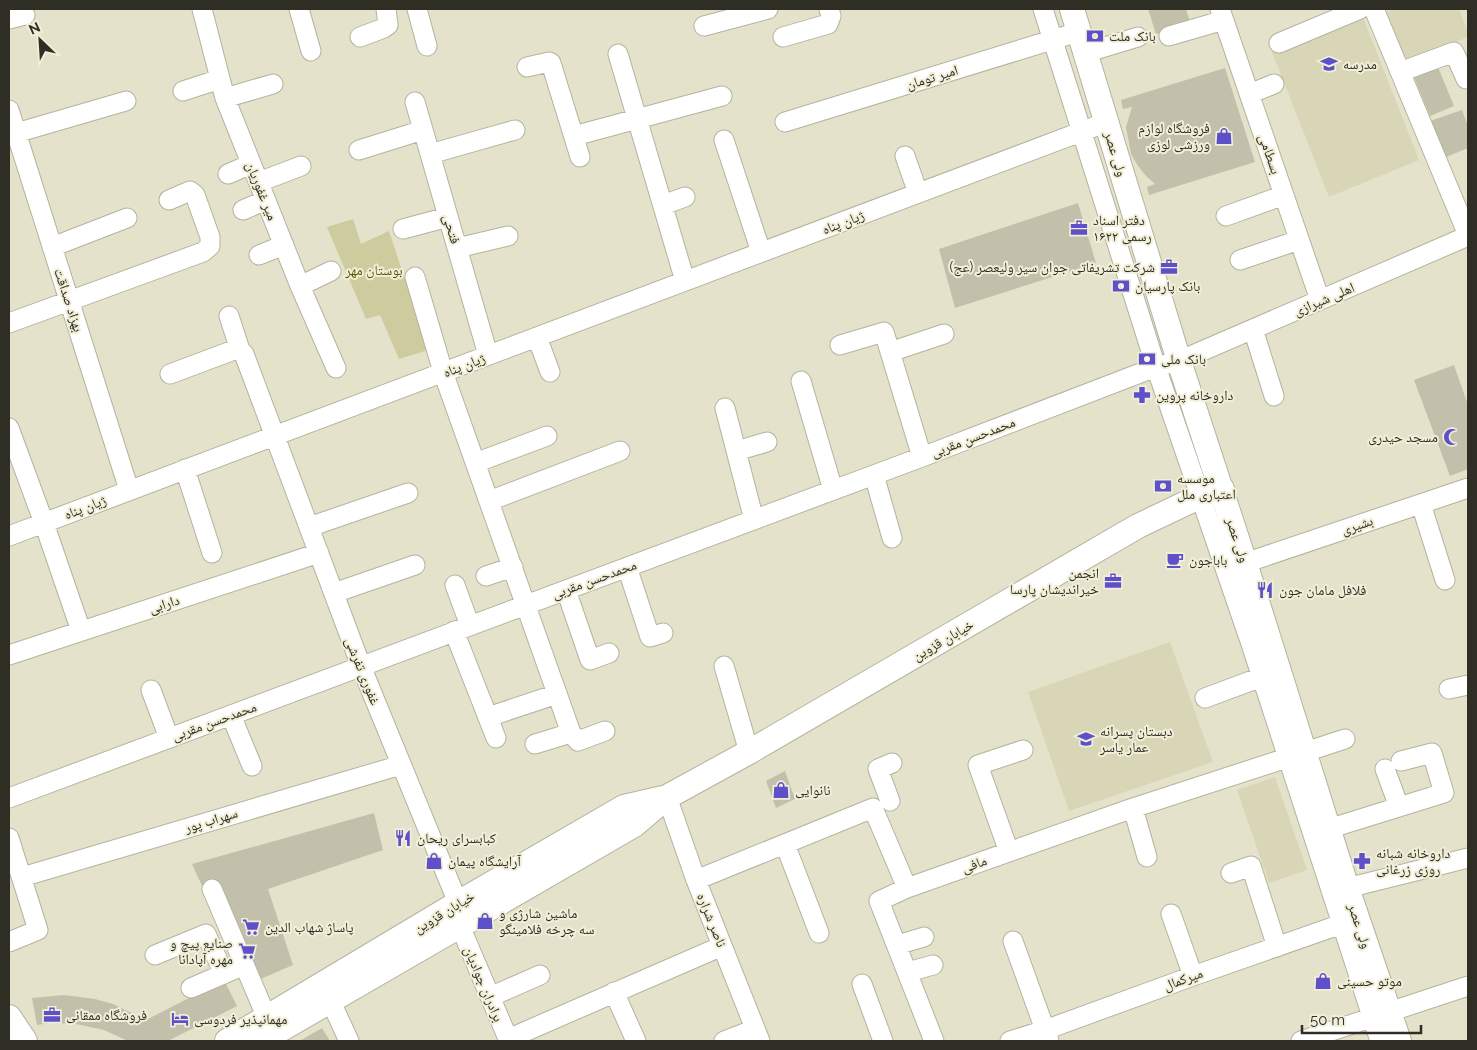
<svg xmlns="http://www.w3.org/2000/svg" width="1477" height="1050" font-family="Raleway,'Noto Naskh Arabic',sans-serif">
	<rect width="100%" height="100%" fill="#e4e2cb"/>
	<path fill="#d9d6b8" d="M 1395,9 L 1459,9 L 1468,32 L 1468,37 L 1404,63 L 1384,13 Z
		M 1363,17 L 1419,160 L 1329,197 L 1272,52 Z
		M 1170,642 L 1213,762 L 1069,811 L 1028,692 Z
		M 1275,777 L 1307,870 L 1269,883 L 1237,790 Z"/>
	<path fill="#cecb9f" d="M 353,219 L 361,244 L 389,231 L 428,350 L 399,359 L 380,315 L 366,319 L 327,227 Z"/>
	<path fill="#c2c0aa" d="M 1148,9 L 1186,9 L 1190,22 L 1156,34 Z
		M 1438,67 L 1454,106 L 1430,116 L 1414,77 Z
		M 1225,68 L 1255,162 L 1149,195 L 1147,187 L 1155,184 L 1146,176 L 1138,166 L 1131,154 L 1126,127 L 1132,107 L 1123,109 L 1121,100 Z
		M 1462,110 L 1468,126 L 1468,148 L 1446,157 L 1430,121 Z
		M 1078,203 L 1096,263 L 955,308 L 939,249 Z
		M 1454,365 L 1468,405 L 1468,469 L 1450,476 L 1414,380 Z
		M 785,771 L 795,799 L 776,808 L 766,781 Z
		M 374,813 L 383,850 L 268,889 L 293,965 L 256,981 L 252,995 L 192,864 Z
		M 224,980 L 237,1006 L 168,1041 L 128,1041 L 104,1030 L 76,1024 L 50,1023 L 37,1025 L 32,998 L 64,995 L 95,999 L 113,1004 L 146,1020 Z
		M 322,1028 L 330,1041 L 299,1041 L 303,1039 Z"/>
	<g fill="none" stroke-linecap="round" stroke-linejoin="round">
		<g stroke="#b4b39d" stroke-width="21">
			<path id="minor" d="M 202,9 L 225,98 L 300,286 L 336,368
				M 299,9 L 311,51
				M 417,9 L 427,46
				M 1043,9 L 1156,367 L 1251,644 L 1380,1041
				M 1220,9 L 1320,300
				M 1374,9 L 1468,235
				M 9,19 L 25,15
				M 704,26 L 768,9
				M 1169,36 L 1224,20
				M 360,37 L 384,28 L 388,25 L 386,9
				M 783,37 L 828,24 L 831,16 L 829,9
				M 1279,43 L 1360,9
				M 1085,53 L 1138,37
				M 618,54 L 685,281
				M 527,67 L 549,62 L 551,63 L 580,157
				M 1400,72 L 1454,52 L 1466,79
				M 183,91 L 220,79
				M 1249,94 L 1274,84
				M 225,98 L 273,84
				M 415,102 L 488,355
				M 9,110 L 129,490
				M 785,122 L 1078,32
				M 16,133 L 126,101
				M 574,136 L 722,96
				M 724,140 L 761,252
				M 359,150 L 423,130
				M 430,154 L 515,130
				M 905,156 L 918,193
				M 228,174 L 251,164
				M 259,182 L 301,166
				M 663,205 L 685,197
				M 243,210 L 266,200
				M 1226,216 L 1284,195
				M 403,229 L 448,217
				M 52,247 L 127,218
				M 457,248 L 508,236
				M 259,255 L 284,245
				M 1240,260 L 1299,240
				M 415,277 L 443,372 L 571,733 L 535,744
				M 300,286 L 331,271
				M 229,316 L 240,350 L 244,354 L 361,666 L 458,903
				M 9,323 L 203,252 L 210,246 L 210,237 L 195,195 L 190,191 L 169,200
				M 1253,329 L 1274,396
				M 537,337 L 550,372
				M 840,345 L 884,332 L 922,457
				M 890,352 L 944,334
				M 170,374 L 234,350 L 240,350
				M 801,381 L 833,490
				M 725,408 L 754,520
				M 9,428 L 44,523 L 81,631
				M 736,451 L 767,442
				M 475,463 L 547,436
				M 185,469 L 212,553
				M 874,475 L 892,538
				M 489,501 L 620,451
				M 1421,504 L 1445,580
				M 309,527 L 408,493
				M 9,536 L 1107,122
				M 1245,563 L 1468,488
				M 627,567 L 650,637 L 663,633
				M 486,576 L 513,567
				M 455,585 L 470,626
				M 566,590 L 590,660 L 609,653
				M 334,593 L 415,565
				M 454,631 L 496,738
				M 9,655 L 319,553
				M 724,666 L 749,752
				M 1449,689 L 1468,685
				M 151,690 L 169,738
				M 1205,698 L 1272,673
				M 231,715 L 252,766
				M 488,717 L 557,694
				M 571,733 L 578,741 L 605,731
				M 1385,769 L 1399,807
				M 667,797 L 696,880 L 760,1041
				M 9,798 L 922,457 L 1156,367 L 1179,361 L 1468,236
				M 890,801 L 878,769 L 892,763
				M 1133,808 L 1147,857
				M 1328,829 L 1444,793 L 1432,753 L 1401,761
				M 9,838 L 38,930 L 9,942
				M 785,844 L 819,933
				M 1009,852 L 978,765 L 1023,750
				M 1231,873 L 1251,866 L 1277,947
				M 22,877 L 401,765
				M 696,880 L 873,808 L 907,888 L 1133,808 L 1345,739
				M 907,888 L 879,901 L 934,1041
				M 1347,888 L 1468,858
				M 212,889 L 267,1018
				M 1171,914 L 1193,976
				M 460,926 L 509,1041
				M 1013,941 L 1049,1041
				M 897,945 L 924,937
				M 155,955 L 206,934 L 224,974
				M 908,972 L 933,965
				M 862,984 L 883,1041
				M 191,988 L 235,969
				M 614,992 L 636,1041
				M 490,997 L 540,975
				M 331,1002 L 349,1041
				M 508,1039 L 722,946
				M 724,1041 L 755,1029
				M 1010,1041 L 1045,1030 L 1193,976 L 1353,920
				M 1301,1041 L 1468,986"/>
		</g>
		<g stroke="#b4b39d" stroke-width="26">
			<path id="major" d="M 1072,9 L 1179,361 L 1245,563 L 1347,888 L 1399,1041
				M 9,1017 L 25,1041
				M 227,1041 L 458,903 L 624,807 L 663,798
				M 261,1041 L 634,825 L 667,797 L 749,752 L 1138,526 L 1201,496 L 1222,489"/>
		</g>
		<use href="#minor" stroke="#fff" stroke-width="19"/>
		<use href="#major" stroke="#fff" stroke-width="24"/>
	</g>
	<defs>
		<g id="bank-bare" transform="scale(1.35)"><path d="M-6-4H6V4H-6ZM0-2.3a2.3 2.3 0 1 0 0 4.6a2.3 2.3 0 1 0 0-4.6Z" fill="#5e50c8" stroke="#f1efd8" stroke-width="2.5" paint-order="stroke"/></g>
		<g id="school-bare" transform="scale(1.35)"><path d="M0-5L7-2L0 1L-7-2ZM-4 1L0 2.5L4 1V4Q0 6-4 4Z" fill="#5e50c8" stroke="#f1efd8" stroke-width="2.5" paint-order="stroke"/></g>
		<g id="shop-bare" transform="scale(1.35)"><path d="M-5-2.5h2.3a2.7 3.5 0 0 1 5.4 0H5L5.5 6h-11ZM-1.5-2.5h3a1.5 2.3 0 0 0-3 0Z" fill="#5e50c8" stroke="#f1efd8" stroke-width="2.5" paint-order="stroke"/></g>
		<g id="office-bare" transform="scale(1.35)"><path d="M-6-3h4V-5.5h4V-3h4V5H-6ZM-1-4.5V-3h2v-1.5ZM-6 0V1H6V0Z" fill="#5e50c8" stroke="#f1efd8" stroke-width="2.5" paint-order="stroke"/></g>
		<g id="pharmacy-bare" transform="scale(1.35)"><path d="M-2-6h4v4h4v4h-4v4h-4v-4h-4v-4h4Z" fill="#5e50c8" stroke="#f1efd8" stroke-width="2.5" paint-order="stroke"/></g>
		<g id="mosque-bare" transform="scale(1.35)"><path d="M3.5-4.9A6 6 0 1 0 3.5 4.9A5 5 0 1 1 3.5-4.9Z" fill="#5e50c8" stroke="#f1efd8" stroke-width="2.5" paint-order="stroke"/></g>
		<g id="cafe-bare" transform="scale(1.35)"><path d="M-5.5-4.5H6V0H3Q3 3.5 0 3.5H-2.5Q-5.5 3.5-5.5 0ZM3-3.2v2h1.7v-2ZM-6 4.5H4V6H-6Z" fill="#5e50c8" stroke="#f1efd8" stroke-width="2.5" paint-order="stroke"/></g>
		<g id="restaurant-bare" transform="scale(1.35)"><path d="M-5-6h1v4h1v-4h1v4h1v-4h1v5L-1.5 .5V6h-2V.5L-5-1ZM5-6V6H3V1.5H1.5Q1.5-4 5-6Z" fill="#5e50c8" stroke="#f1efd8" stroke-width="2.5" paint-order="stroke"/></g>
		<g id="supermarket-bare" transform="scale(1.35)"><path d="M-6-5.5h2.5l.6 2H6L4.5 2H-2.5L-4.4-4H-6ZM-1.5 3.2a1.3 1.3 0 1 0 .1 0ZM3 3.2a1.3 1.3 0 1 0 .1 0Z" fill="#5e50c8" stroke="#f1efd8" stroke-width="2.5" paint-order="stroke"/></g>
		<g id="hotel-bare" transform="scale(1.35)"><path d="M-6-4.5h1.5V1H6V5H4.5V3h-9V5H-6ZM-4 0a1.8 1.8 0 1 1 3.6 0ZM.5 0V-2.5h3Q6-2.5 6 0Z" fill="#5e50c8" stroke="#f1efd8" stroke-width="2.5" paint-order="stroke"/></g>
	</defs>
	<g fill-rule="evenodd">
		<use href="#bank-bare" x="1095" y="36"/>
		<use href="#school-bare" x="1329" y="64"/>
		<use href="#shop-bare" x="1224" y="136"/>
		<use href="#office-bare" x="1079" y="228"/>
		<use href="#office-bare" x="1169" y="267"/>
		<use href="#bank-bare" x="1121" y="286"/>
		<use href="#bank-bare" x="1147" y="359"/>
		<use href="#pharmacy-bare" x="1142" y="395"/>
		<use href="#mosque-bare" x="1452" y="437"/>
		<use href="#bank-bare" x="1163" y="486"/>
		<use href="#cafe-bare" x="1175" y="560"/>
		<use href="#office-bare" x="1113" y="581"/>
		<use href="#restaurant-bare" x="1265" y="590"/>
		<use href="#school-bare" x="1086" y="739"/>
		<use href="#shop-bare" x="781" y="790"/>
		<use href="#restaurant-bare" x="403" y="838"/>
		<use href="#shop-bare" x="434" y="861"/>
		<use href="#pharmacy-bare" x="1362" y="861"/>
		<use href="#shop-bare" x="485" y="921"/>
		<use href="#supermarket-bare" x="251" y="927"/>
		<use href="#supermarket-bare" x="247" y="951"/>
		<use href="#shop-bare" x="1323" y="981"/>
		<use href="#office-bare" x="52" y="1015"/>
		<use href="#hotel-bare" x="180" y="1019"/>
	</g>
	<g text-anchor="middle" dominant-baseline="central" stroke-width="4" stroke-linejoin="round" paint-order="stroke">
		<g font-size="14" fill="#2e2e25" stroke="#f1efd8" text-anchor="start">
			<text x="1109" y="36">بانک ملت</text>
			<text x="1343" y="64">مدرسه</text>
			<text x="1210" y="128" text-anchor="end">فروشگاه لوازم<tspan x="1210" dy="16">ورزشی لوزی</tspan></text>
			<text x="1093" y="220">دفتر اسناد<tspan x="1093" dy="16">رسمی ۱۶۲۲</tspan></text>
			<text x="1155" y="267" text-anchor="end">شرکت تشریفاتی جوان سیر ولیعصر (عج)</text>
			<text x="1135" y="286">بانک پارسیان</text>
			<text x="1161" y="359">بانک ملی</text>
			<text x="1156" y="395">داروخانه پروین</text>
			<text x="1438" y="437" text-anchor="end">مسجد حیدری</text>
			<text x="1177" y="478">موسسه<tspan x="1177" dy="16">اعتباری ملل</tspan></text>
			<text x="1189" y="560">باباجون</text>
			<text x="1099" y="573" text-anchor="end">انجمن<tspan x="1099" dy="16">خیراندیشان پارسا</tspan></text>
			<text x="1279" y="590">فلافل مامان جون</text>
			<text x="1100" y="731">دبستان پسرانه<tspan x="1100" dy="16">عمار یاسر</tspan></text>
			<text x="795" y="790">نانوایی</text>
			<text x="417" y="838">کبابسرای ریحان</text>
			<text x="1376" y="853">داروخانه شبانه<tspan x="1376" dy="16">روزی زرغانی</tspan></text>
			<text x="448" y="861">آرایشگاه پیمان</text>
			<text x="499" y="913">ماشین شارژی و<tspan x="499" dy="16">سه چرخه فلامینگو</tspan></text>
			<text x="265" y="927">پاساژ شهاب الدین</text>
			<text x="233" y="943" text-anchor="end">صنایع پیچ و<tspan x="233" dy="16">مهره آپادانا</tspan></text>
			<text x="1337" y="981">موتو حسینی</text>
			<text x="66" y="1015">فروشگاه ممقانی</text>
			<text x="194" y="1019">مهمانپذیر فردوسی</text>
		</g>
		<g font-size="14" fill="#2e2e25" stroke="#f1efd8">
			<text transform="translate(932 77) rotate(-17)">امیر تومان</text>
			<text transform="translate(1116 154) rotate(73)">ولی عصر</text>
			<text transform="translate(1270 154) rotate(71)">بسطامی</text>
			<text transform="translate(262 191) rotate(68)">میر غفوریان</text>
			<text transform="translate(843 222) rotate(-21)">ژیان پناه</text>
			<text transform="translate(452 229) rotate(74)">فتحی</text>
			<text transform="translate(1324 299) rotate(-23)">اهلی شیرازی</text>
			<text transform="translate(69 300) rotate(72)">بهزاد صداقت</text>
			<text transform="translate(464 365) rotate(-21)">ژیان پناه</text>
			<text transform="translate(973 437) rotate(-21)">محمدحسن مقربی</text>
			<text transform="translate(85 507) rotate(-21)">ژیان پناه</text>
			<text transform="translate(1357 525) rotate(-19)">بشیری</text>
			<text transform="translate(1238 540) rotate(72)">ولی عصر</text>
			<text transform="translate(594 579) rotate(-20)">محمدحسن مقربی</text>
			<text transform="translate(164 604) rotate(-18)">دارابی</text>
			<text transform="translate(943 640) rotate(-30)">خیابان قزوین</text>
			<text transform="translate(363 671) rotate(68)">غفوری تفرشی</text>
			<text transform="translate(214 721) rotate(-20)">محمدحسن مقربی</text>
			<text transform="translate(211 820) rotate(-17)">سهراب پور</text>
			<text transform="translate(974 864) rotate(-20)">مافی</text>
			<text transform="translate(444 912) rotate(-31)">خیابان قزوین</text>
			<text transform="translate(712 920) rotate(68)">ناصر شراره</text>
			<text transform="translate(1360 926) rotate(72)">ولی عصر</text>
			<text transform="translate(1183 979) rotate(-20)">میرکمال</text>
			<text transform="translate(484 984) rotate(67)">برادران جوادیان</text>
		</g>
		<g font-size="14" fill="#5b5300" stroke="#f1efd8">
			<text x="374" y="270">بوستان مهر</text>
		</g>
	</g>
	<rect width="1477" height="1050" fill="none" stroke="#2e2e25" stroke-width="20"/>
	<g transform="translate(40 40) rotate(335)" stroke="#f1efd8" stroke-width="4" paint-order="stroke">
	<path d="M0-4L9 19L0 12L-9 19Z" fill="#2e2e25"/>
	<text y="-8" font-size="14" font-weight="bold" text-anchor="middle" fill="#2e2e25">N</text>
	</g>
	<path d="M1302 1025v8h119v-8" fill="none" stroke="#2e2e25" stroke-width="2.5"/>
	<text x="1310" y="1025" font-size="15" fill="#2e2e25" stroke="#f1efd8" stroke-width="4" paint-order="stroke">50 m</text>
</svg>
